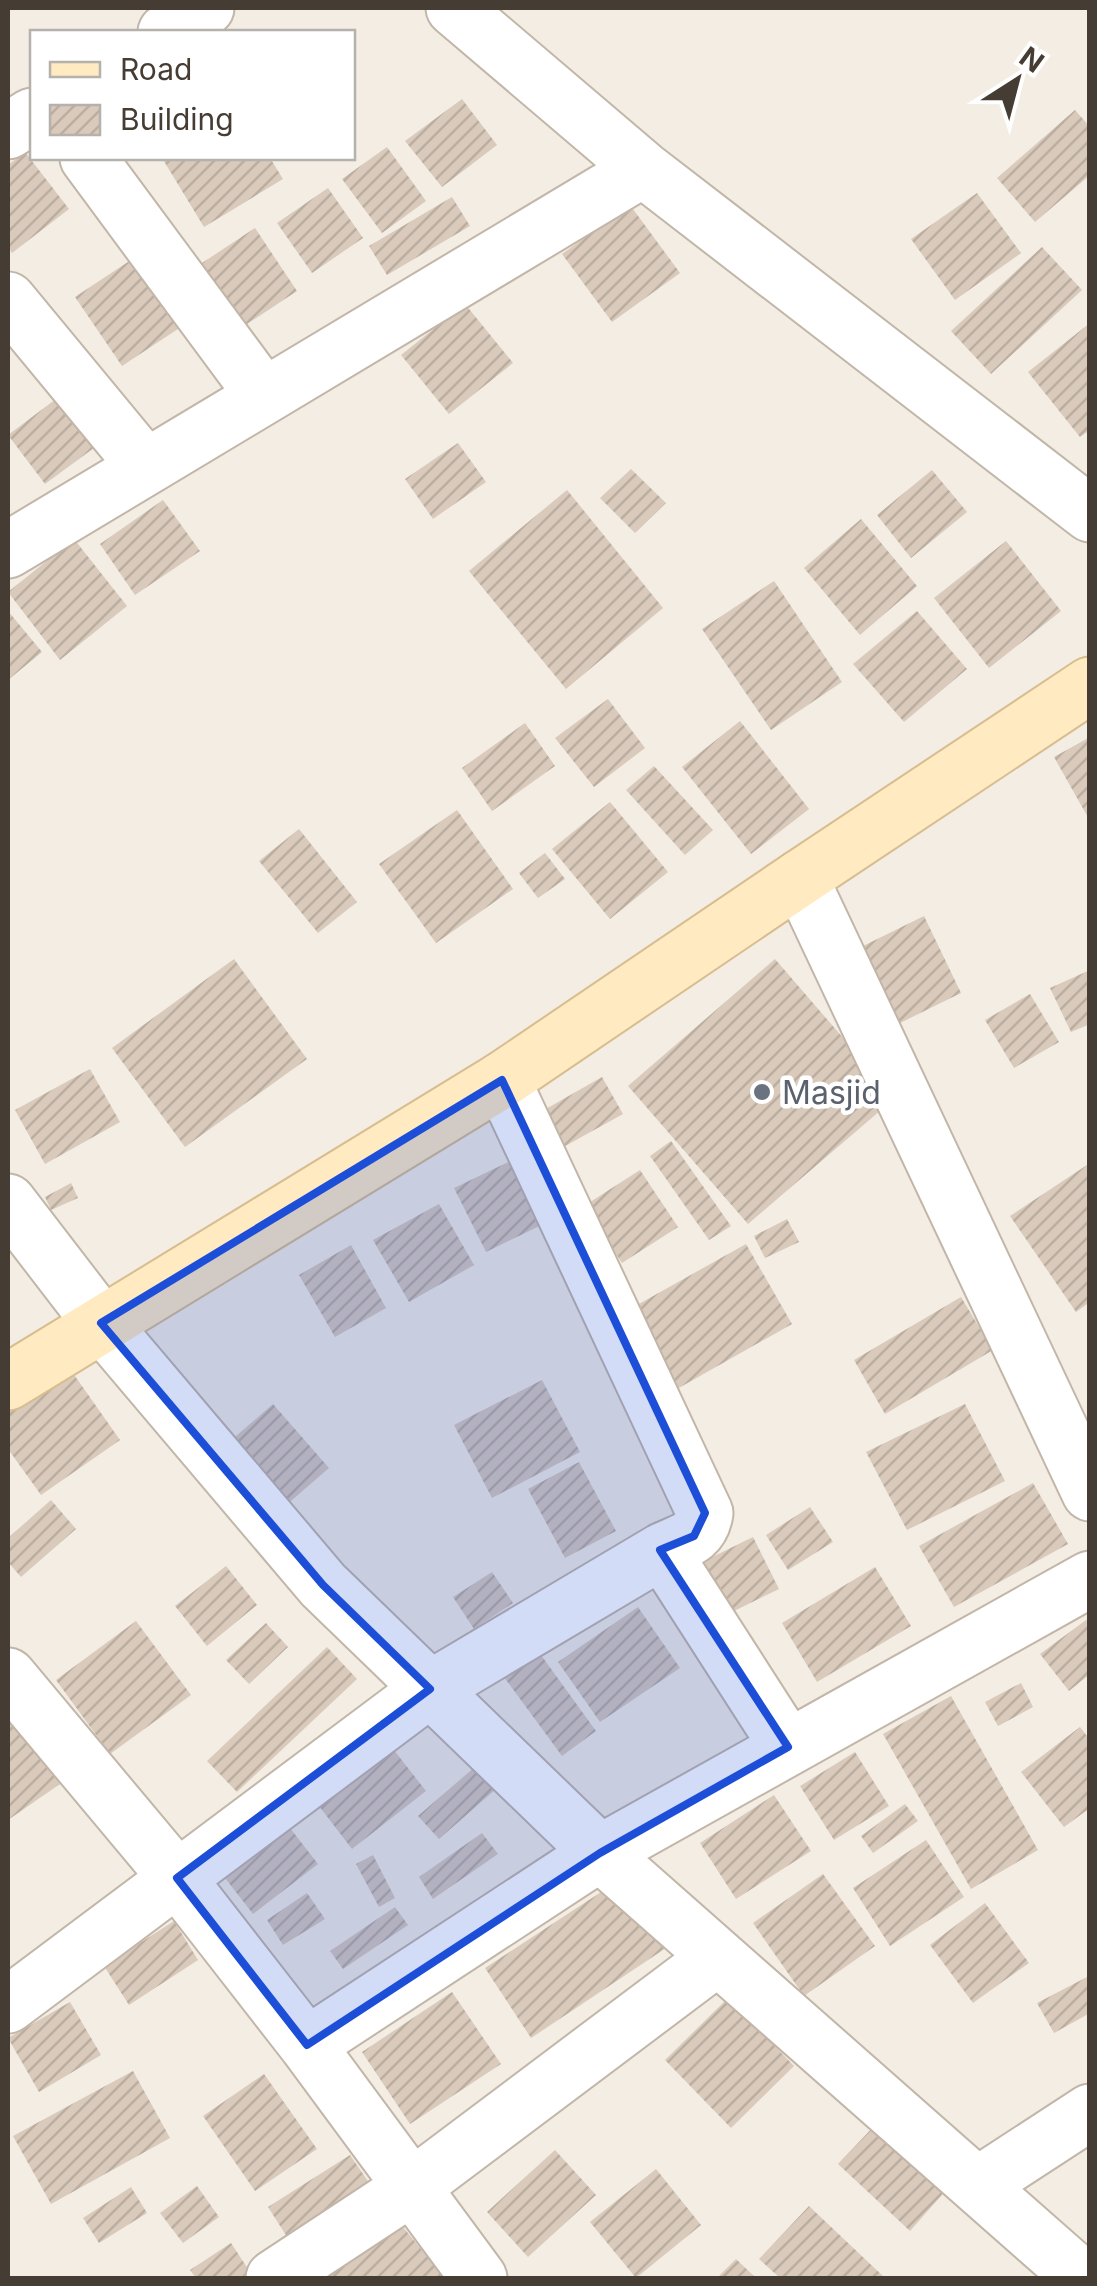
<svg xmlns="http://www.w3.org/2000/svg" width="1097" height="2286" font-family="Inter,sans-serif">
	<defs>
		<pattern id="building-hatch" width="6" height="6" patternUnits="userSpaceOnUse" patternTransform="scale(2.5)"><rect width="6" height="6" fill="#d9cabb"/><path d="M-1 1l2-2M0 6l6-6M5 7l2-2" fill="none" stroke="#bcaea1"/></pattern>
	</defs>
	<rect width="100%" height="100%" fill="#f3ede3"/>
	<path fill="url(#building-hatch)" d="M 462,99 L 497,145 L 442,187 L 405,141 Z
		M 1075,110 L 1090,127 L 1090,175 L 1035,222 L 997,178 Z
		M 387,147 L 426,201 L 382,233 L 342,179 Z
		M 25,152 L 69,209 L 12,253 L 8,247 L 8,165 Z
		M 162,158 L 270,158 L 283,179 L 204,227 Z
		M 328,188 L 363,238 L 312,273 L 277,223 Z
		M 977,193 L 1021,253 L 955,300 L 911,239 Z
		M 452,197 L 470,226 L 387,275 L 369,246 Z
		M 630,205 L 680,273 L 612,322 L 562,254 Z
		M 255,228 L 297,291 L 238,330 L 196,267 Z
		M 1042,247 L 1082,290 L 991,374 L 951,331 Z
		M 149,248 L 196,317 L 122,366 L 75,297 Z
		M 465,304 L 513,363 L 449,414 L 401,355 Z
		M 1090,323 L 1090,430 L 1080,437 L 1028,372 Z
		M 60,396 L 98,445 L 45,484 L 8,435 Z
		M 458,443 L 486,482 L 433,519 L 405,479 Z
		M 631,469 L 666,503 L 635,533 L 600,498 Z
		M 932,470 L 967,512 L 911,558 L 877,515 Z
		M 567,490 L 663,608 L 566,689 L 469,571 Z
		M 163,500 L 200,551 L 135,595 L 100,544 Z
		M 861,519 L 917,586 L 860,635 L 804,568 Z
		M 74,539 L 127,606 L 60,660 L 8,592 Z
		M 1006,541 L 1061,611 L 989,668 L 934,598 Z
		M 774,581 L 842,682 L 771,730 L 702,629 Z
		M 8,611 L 42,652 L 8,680 Z
		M 917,611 L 967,669 L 904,722 L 853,664 Z
		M 608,699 L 645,748 L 594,787 L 555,738 Z
		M 740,721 L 809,809 L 751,854 L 682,767 Z
		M 525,723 L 555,766 L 492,811 L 462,768 Z
		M 1090,737 L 1090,821 L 1054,757 Z
		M 654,766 L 713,830 L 685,855 L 626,790 Z
		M 610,802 L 668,872 L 610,919 L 552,849 Z
		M 457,810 L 513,889 L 436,943 L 379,864 Z
		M 299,829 L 357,902 L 318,933 L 259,861 Z
		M 545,853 L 565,879 L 538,898 L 519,873 Z
		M 924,916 L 961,993 L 896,1025 L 859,948 Z
		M 234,959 L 307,1059 L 185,1147 L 112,1048 Z
		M 775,959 L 895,1098 L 748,1224 L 628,1086 Z
		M 1090,970 L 1090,1024 L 1071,1032 L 1050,988 Z
		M 1030,994 L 1059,1042 L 1014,1068 L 985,1020 Z
		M 90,1069 L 120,1122 L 45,1164 L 15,1110 Z
		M 602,1077 L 623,1114 L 558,1150 L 537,1114 Z
		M 671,1141 L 731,1226 L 709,1240 L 650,1156 Z
		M 523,1155 L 554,1219 L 486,1252 L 454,1188 Z
		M 1087,1165 L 1090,1169 L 1090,1302 L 1076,1312 L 1010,1216 Z
		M 640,1170 L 678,1227 L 622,1263 L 584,1206 Z
		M 71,1183 L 78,1198 L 51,1210 L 45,1197 Z
		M 439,1204 L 474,1265 L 409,1302 L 373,1240 Z
		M 787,1219 L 799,1242 L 765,1258 L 754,1236 Z
		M 746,1244 L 792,1324 L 677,1389 L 630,1309 Z
		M 351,1245 L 386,1308 L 335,1337 L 299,1275 Z
		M 961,1297 L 993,1350 L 885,1414 L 854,1360 Z
		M 70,1369 L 120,1440 L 41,1495 L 8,1449 L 8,1412 Z
		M 542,1380 L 580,1452 L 492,1498 L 454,1425 Z
		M 273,1404 L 329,1468 L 284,1507 L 228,1443 Z
		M 965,1404 L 1005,1481 L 907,1530 L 866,1452 Z
		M 579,1462 L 616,1531 L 565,1558 L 528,1489 Z
		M 1033,1483 L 1068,1544 L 954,1607 L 919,1546 Z
		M 51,1500 L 76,1529 L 21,1577 L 8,1562 L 8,1538 Z
		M 810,1507 L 833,1542 L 788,1570 L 766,1535 Z
		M 753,1537 L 779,1589 L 726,1615 L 700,1563 Z
		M 226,1566 L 257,1605 L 207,1646 L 175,1606 Z
		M 875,1567 L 911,1626 L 817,1682 L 782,1623 Z
		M 492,1572 L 513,1603 L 474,1629 L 453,1597 Z
		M 638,1607 L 680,1668 L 600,1722 L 558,1662 Z
		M 1086,1620 L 1090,1624 L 1090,1674 L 1069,1691 L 1040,1654 Z
		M 136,1621 L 191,1695 L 110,1754 L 56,1680 Z
		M 266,1623 L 288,1647 L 249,1684 L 226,1660 Z
		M 533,1644 L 596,1731 L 562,1756 L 498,1669 Z
		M 327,1647 L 357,1679 L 237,1792 L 207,1761 Z
		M 1021,1683 L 1033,1707 L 998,1726 L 985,1702 Z
		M 951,1696 L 1038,1850 L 971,1889 L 883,1734 Z
		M 11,1717 L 60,1784 L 8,1820 L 8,1720 Z
		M 1080,1727 L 1090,1740 L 1090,1808 L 1064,1827 L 1021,1772 Z
		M 386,1740 L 426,1791 L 352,1849 L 312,1797 Z
		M 855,1752 L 889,1806 L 834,1840 L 800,1786 Z
		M 477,1765 L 497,1788 L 439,1839 L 418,1816 Z
		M 774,1795 L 811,1851 L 736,1899 L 700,1843 Z
		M 905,1804 L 918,1821 L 873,1853 L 861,1836 Z
		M 283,1819 L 318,1864 L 253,1914 L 218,1869 Z
		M 482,1833 L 498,1854 L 433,1899 L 419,1877 Z
		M 926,1840 L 964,1897 L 890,1946 L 853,1888 Z
		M 373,1855 L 395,1898 L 379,1907 L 356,1864 Z
		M 823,1874 L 875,1946 L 804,1996 L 753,1923 Z
		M 621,1879 L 672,1944 L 531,2038 L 485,1968 Z
		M 307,1893 L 325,1919 L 283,1945 L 267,1920 Z
		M 985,1903 L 1029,1963 L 973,2003 L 930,1945 Z
		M 395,1907 L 408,1925 L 343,1969 L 330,1951 Z
		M 174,1921 L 198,1960 L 129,2005 L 104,1966 Z
		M 1087,1977 L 1090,1982 L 1090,2013 L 1054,2033 L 1037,2003 Z
		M 452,1992 L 501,2064 L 410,2124 L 362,2052 Z
		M 728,1998 L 794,2066 L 731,2128 L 665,2060 Z
		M 70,2002 L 101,2055 L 39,2092 L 8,2038 Z
		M 133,2071 L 170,2138 L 51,2204 L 13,2136 Z
		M 264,2074 L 317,2149 L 255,2191 L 203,2116 Z
		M 877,2123 L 948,2188 L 910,2231 L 838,2164 Z
		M 555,2150 L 596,2195 L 528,2257 L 487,2212 Z
		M 350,2155 L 374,2190 L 291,2243 L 268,2207 Z
		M 656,2169 L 701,2225 L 636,2278 L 590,2222 Z
		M 197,2186 L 219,2217 L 183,2243 L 160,2213 Z
		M 131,2187 L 147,2213 L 99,2243 L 83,2218 Z
		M 809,2206 L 885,2278 L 780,2278 L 759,2259 Z
		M 393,2215 L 445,2278 L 314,2278 Z
		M 231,2243 L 250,2272 L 241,2278 L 196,2278 L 190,2270 Z
		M 736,2259 L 756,2278 L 717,2278 Z"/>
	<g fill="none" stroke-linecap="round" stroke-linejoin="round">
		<g stroke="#c2b6a8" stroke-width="59">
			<path id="street" d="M 454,8 L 643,169 L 1090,514
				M 166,32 L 206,8
				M 8,131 L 32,116
				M 88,158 L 264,396
				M 8,300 L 146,467
				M 8,550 L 643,169
				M 800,878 L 1090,1493
				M 8,1202 L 101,1323 L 323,1585 L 600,1853 L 1082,2278
				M 662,1551 L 788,1747
				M 8,1676 L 177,1878 L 307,2045 L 479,2278
				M 8,2005 L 430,1689 L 662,1551 C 682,1541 701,1539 705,1513 L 502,1080
				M 307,2045 L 600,1853 L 1090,1579
				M 978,2185 L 1090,2112
				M 274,2278 L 412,2187 L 718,1957"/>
		</g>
		<g stroke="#d7bd8f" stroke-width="59">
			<path id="secondary" d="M 8,1382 L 502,1080 L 800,878 L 1090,685"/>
		</g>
		<use href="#street" stroke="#fff" stroke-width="55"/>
		<use href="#secondary" stroke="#ffeac1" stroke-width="55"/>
	</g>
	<path fill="#1d4ed8" fill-opacity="0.2" stroke="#1d4ed8" stroke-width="8" stroke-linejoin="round" d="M 502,1080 L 705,1513 L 694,1536 L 660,1550 L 788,1747 L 600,1853 L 307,2045 L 177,1878 L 430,1689 L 323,1585 L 101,1323 Z"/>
	<circle fill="#6b7280" stroke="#fff" stroke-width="4" cx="762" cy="1092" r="10"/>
	<g text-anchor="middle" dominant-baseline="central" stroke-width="9" stroke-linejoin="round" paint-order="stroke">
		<g font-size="32" fill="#5b616d" stroke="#fff" text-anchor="start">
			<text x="782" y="1092">Masjid</text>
		</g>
	</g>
	<rect width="1097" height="2286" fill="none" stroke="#453c33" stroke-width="20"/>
	<rect x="30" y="30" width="325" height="130" fill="#ffffff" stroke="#b5b1ad" stroke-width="2.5"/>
	<rect x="50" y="62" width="50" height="15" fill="#ffeac1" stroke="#b5b1ad" stroke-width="2.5"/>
	<text x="120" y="80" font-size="30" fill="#453c33">Road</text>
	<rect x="50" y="105" width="50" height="30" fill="url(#building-hatch)" stroke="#b5b1ad" stroke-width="2.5"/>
	<text x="120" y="130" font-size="30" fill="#453c33">Building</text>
	<g transform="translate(1017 80) rotate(36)" stroke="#ffffff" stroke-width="8" paint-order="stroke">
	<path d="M0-8L18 38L0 25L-18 38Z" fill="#453c33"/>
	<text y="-15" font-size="28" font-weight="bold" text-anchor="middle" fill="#453c33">N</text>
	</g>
</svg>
